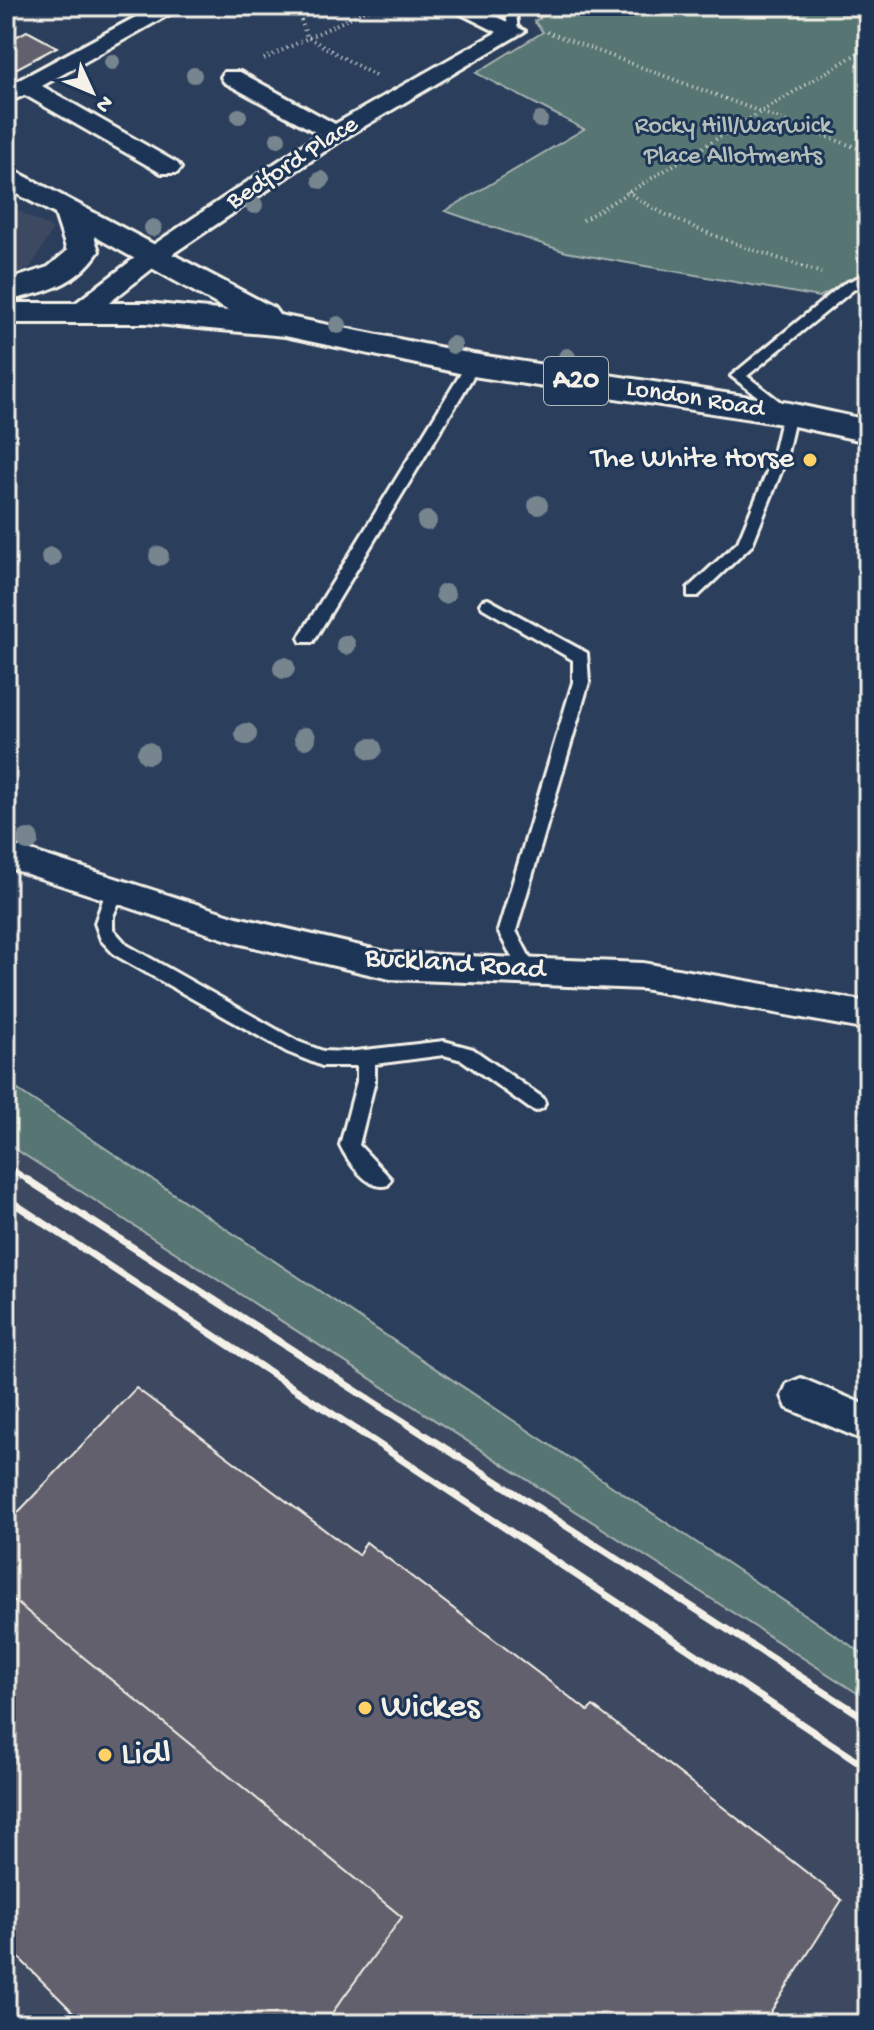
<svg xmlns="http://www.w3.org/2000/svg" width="874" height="2030" font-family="'Gochi Hand',sans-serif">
	<rect width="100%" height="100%" fill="#2b3e5c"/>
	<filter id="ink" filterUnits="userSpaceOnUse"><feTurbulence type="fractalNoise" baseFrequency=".0125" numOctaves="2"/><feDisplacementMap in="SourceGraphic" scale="16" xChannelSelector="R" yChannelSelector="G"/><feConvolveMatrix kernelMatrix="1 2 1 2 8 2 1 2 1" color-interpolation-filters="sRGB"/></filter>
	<g filter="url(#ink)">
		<path fill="#3c4861" d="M 6,204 L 53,229 L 31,267 L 6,278 Z
			M 6,1082 L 868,1657 L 868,2024 L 6,2024 Z"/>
		<path fill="#567473" stroke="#a5b2ae" stroke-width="2" d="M 562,6 L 868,6 L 868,273 L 819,297 L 566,252 L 445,211 L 584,129 L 476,73 L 543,32 L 534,21 Z
			M 6,1082 L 868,1657 L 868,1700 L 6,1143 Z"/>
		<path fill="#63616e" stroke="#f4f1e8" stroke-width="2" d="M 27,31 L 57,47 L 6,74 L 6,42 Z
			M 136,1388 L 358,1555 L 366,1542 L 588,1711 L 593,1706 L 842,1900 L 763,2024 L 324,2024 L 402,1917 L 6,1594 L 6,1525 Z
			M 6,1594 L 402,1917 L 324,2024 L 85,2024 L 6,1945 L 13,1929 L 6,1923 Z"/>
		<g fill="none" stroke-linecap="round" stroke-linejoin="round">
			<g stroke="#f4f1e8" stroke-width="6">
				<path id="lane" d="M 491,6 L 506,6 L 516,11 L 518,34 L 510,34 L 506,15 Z
					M 868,273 L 868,282 L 853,290 L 747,376 L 796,414 L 785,462 L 752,545 L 698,596 L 688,596 L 688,588 L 738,542 L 771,462 L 782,415 L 731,376 L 843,284 Z
					M 473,361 L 480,365 L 313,642 L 301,642 L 299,638 L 301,634 L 466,365 Z
					M 488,599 L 587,653 L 589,682 L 516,931 L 537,971 L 534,976 L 522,976 L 498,931 L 573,682 L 573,660 L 483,608 L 480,604 L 483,600 Z
					M 115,884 L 124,891 L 113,916 L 113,929 L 127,945 L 299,1042 L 323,1051 L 347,1052 L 444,1041 L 473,1049 L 543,1098 L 545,1103 L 543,1108 L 536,1111 L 529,1108 L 462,1060 L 444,1055 L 375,1064 L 375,1081 L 359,1145 L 391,1179 L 388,1185 C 368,1192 347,1160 340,1145 L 357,1081 L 357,1066 L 322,1066 L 287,1052 L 115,955 L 101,940 L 95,923 L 106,891 Z"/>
			</g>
			<g stroke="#f4f1e8" stroke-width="6">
				<path id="street" d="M 156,6 L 184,6 L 42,86 L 177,163 L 181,168 L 177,173 L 161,173 L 25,95 L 6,103 L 6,87 Z
					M 445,6 L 475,6 L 525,31 L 343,139 L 162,261 L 91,317 L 73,317 L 69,311 L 73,305 L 144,251 L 319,134 L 224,82 L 221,77 L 224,72 L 240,72 L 335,124 L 497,32 Z
					M 6,843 L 237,917 L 390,953 L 643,963 L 868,1002 L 868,1030 L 643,989 L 390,979 L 237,943 L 6,867 Z
					M 801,1378 L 868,1406 L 868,1442 L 787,1408 L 782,1396 L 787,1384 Z"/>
			</g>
			<g stroke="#f4f1e8" stroke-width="6">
				<path id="primary" d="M 6,166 L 274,308 L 279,315 L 473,354 L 789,403 L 868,420 L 868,442 L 789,425 L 473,376 L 285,336 L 146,323 L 6,323 L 6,303 L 146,303 L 229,311 L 94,236 L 99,251 C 76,286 45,292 6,301 L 6,281 L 48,267 L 67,251 L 55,214 L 6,188 Z"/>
			</g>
			<path stroke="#f4f1e8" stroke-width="4" stroke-dasharray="1 4" stroke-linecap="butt" d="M 296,6 L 307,37 L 377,77
				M 539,18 L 560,6
				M 547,32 L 868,152
				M 264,59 L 375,6
				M 628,191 C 668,225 769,254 821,273
				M 583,220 L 868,47"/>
			<use href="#lane" fill="#1d3557" fill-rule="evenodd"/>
			<use href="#street" fill="#1d3557" fill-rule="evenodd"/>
			<use href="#primary" fill="#1d3557" fill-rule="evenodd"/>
			<path stroke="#f4f1e8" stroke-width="6" d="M 6,1166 L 31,1182"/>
			<path stroke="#f4f1e8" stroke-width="7" d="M 28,1180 L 868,1720
				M 6,1198 L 868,1768"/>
		</g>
		<g fill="#77858f">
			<circle cx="112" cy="62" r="8"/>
			<circle cx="194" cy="75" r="8"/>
			<circle cx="239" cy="116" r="8"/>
			<circle cx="540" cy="120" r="8"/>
			<circle cx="278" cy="139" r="8"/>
			<circle cx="321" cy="180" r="9"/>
			<circle cx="254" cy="205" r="9"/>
			<circle cx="153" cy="228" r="9"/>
			<circle cx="338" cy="325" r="9"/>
			<circle cx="453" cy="345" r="9"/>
			<circle cx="567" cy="357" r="9"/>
			<circle cx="538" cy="505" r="10"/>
			<circle cx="427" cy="521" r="10"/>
			<circle cx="159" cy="556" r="10"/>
			<circle cx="51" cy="557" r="10"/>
			<circle cx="445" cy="594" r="10"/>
			<circle cx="346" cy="645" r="10"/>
			<circle cx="284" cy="668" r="11"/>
			<circle cx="246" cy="734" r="11"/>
			<circle cx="305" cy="738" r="11"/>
			<circle cx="371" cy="749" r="11"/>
			<circle cx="148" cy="753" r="11"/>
			<circle cx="28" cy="840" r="11"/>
		</g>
	</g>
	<g fill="#ffd166" stroke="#1d3557" stroke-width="3">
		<circle cx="810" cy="460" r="8"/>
		<circle cx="365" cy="1708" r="8"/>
		<circle cx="105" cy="1755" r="8"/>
	</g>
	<g text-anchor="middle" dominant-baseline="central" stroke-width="6" stroke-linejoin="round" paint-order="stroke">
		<g font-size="26" fill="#b5bfb9" stroke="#1d3557">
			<text x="733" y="127">Rocky Hill/Warwick<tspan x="733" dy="30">Place Allotments</tspan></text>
		</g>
		<g font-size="26" fill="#f4f1e8" stroke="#1d3557">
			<text transform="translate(293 164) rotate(-33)">Bedford Place</text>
			<text transform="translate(695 400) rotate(9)">London Road</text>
		</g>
		<rect fill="#1d3557" stroke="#b4b9bc" stroke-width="2" x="544" y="357" width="64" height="48" rx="6"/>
		<g font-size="28" font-weight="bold" fill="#f4f1e8">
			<text x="576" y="381">A20</text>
		</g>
		<g font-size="30" fill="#f4f1e8" stroke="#1d3557" text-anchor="end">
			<text x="794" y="460">The White Horse</text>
		</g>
		<g font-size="30" fill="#f4f1e8" stroke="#1d3557">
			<text transform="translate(455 965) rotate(4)">Buckland Road</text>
		</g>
		<g font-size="36" fill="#f4f1e8" stroke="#1d3557" text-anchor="start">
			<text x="381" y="1708">Wickes</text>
			<text x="121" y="1755">Lidl</text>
		</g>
	</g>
	<rect width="874" height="2030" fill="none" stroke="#1d3557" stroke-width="32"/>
	<rect x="16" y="16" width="842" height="1998" fill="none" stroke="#f4f1e8" stroke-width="3" filter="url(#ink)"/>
	<g transform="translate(92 92) rotate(134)" stroke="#1d3557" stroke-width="6" paint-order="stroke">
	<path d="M0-6L14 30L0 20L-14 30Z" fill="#f4f1e8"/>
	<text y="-12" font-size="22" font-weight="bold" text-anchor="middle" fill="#f4f1e8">N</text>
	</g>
</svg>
